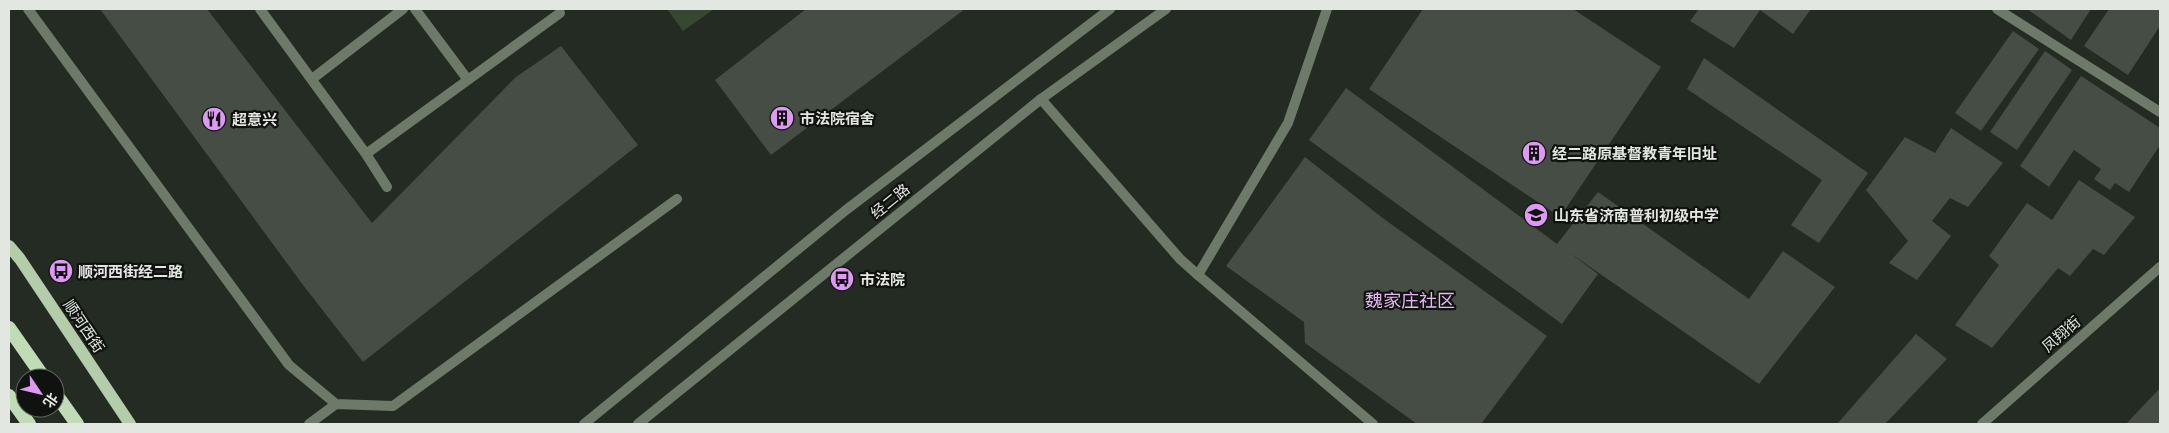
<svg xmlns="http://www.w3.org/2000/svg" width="2169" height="433" font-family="'PT Sans Narrow','Noto Sans SC',sans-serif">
	<rect width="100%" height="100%" fill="#242b22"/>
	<path fill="#384732" d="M 667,9 L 714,9 L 683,31 Z"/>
	<path fill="#464d44" d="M 100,9 L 207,9 L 372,223 L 516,77 L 561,46 L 638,145 L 363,362 L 303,285 Z
		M 806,9 L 965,9 L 771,155 L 715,80 Z
		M 1423,9 L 1573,9 L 1661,67 L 1560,217 L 1369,89 Z
		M 1699,9 L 1811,9 L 1793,34 L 1760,10 L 1734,48 L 1690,21 Z
		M 2027,9 L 2091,9 L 2071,40 Z
		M 2109,9 L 2160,9 L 2160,26 L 2128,75 L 2084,46 Z
		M 2013,31 L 2039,49 L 1981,131 L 1955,113 Z
		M 2045,51 L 2072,70 L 2017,150 L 1990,132 Z
		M 1704,58 L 1868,173 L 1819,243 L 1791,225 L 1822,180 L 1687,89 Z
		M 2081,76 L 2160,128 L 2160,145 L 2129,192 L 2115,183 L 2110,190 L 2094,179 L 2101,169 L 2074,150 L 2049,187 L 2020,166 Z
		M 1346,88 L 1557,244 L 1598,192 L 1749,299 L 1783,251 L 1835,287 L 1759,384 L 1570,253 L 1598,274 L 1562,324 L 1309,140 Z
		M 1951,128 L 2003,163 L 1968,207 L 1950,198 L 1932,221 L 1951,236 L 1917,280 L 1889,263 L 1908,241 L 1866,190 L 1905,137 L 1935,153 Z
		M 1305,157 L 1384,219 L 1547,336 L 1481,424 L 1417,424 L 1305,343 L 1304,322 L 1226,266 Z
		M 2079,180 L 2135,217 L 2104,255 L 2093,249 L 2070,276 L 2058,268 L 1992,348 L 1955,325 L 1999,265 L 1989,256 L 2027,203 L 2052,220 Z
		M 1916,334 L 1947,359 L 1885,424 L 1837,424 Z
		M 2160,388 L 2160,424 L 2126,424 Z"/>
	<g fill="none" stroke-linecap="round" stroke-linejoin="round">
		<path stroke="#6e7a69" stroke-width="10" d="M 1327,9 L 1288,123 L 1198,275 L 1373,424"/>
		<path stroke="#6e7a69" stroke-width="10" d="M 28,9 L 289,365 L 336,404 L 393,406 L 677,199
			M 260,9 L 366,154 L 560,13
			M 415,9 L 468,80
			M 1997,9 L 2160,112
			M 312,79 L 403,9
			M 1041,99 L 1180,259 L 1198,275
			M 366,154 L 387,187
			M 309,424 L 336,404
			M 1982,424 L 2160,267"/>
		<path stroke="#6e7a69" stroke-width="10" d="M 584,424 L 846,210 L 1110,9
			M 638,424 L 1041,99 L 1166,9"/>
		<path stroke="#b3ccaa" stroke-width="12" d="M 9,246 L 20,259 L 130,424"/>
		<path stroke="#c0dcb7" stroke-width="14" d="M 9,328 L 44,378
			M 55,393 L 77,424
			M 9,396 L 29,424"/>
	</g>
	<defs>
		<g id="building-disc" transform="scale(1.25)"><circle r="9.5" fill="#dd99f3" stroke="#0f120e"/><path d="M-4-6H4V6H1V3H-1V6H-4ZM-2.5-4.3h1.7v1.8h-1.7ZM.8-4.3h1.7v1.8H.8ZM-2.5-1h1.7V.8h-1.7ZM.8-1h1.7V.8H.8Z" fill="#111"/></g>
		<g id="restaurant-disc" transform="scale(1.25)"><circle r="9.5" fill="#dd99f3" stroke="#0f120e"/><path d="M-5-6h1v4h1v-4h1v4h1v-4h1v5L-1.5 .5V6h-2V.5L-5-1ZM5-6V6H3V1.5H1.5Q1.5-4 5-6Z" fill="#111"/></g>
		<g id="school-disc" transform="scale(1.25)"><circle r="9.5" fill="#dd99f3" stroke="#0f120e"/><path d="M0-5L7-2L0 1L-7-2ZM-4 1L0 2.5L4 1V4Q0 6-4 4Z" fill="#111"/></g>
		<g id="bus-disc" transform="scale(1.25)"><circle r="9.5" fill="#dd99f3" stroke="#0f120e"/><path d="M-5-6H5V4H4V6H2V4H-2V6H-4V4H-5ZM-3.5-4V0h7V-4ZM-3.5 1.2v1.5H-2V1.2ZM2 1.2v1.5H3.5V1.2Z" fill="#111"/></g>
	</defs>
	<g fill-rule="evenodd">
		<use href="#building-disc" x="782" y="118"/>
		<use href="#restaurant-disc" x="214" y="119"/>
		<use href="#building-disc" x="1534" y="153"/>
		<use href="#school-disc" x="1536" y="215"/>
		<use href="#bus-disc" x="61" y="271"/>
		<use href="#bus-disc" x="842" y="279"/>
	</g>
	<g text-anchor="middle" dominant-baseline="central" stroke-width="4.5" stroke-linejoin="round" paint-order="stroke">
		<g font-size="15" font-weight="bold" fill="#e3e7e1" stroke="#0f120e" text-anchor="start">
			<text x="800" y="118">市法院宿舍</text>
			<text x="232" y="119">超意兴</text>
			<text x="1552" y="153">经二路原基督教青年旧址</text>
			<text x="1554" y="215">山东省济南普利初级中学</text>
			<text x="78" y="271">顺河西街经二路</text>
			<text x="860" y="279">市法院</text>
		</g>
		<g font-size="15" fill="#e3e7e1" stroke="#0f120e">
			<text transform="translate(890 201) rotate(-39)">经二路</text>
			<text transform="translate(84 326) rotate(56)">顺河西街</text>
			<text transform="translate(2061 334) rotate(-41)">凤翔街</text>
		</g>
		<g font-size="18" fill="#e6b6f5" stroke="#0f120e">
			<text x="1410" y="300">魏家庄社区</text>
		</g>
	</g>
	<rect width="2169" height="433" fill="none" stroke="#e3e7e1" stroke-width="20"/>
	<g transform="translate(40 393) rotate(125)"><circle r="24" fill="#0f120e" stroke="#646762"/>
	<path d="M0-4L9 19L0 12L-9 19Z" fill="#dd99f3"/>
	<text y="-8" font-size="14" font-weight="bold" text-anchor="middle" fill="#e3e7e1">北</text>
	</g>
</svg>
